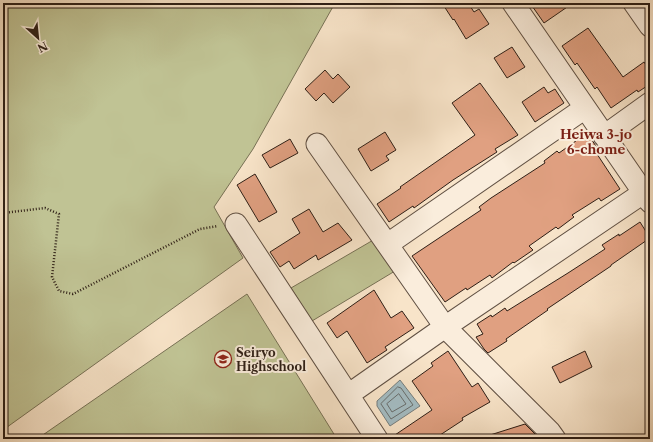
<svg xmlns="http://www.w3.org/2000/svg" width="653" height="442" font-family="'Libre Caslon Text',serif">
	<rect width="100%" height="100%" fill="#f8e4c9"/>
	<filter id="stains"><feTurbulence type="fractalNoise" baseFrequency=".005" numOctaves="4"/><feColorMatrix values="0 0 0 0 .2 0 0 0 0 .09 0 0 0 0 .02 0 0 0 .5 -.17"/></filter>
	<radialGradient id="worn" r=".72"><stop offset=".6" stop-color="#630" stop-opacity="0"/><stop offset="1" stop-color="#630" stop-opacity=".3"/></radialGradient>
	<path fill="#c0c394" stroke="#777155" d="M 3,3 L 335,3 L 253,149 L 214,207 L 243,258 L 3,430 Z
		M 375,239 L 395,271 L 312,321 L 291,288 Z
		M 247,294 L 337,439 L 37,439 Z"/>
	<path fill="#a3bbc1" stroke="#747d7d" d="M 400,380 L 420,406 L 390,426 L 377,406 L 377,401 Z"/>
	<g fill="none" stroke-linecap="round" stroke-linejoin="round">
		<path stroke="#686d6c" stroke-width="1" d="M 398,387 L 401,388 L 413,405 L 391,419 L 381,404 Z
			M 399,394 L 406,404 L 392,412 L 387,404 Z"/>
	</g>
	<path fill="#e0a081" stroke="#2e1f16" d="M 442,3 L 468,3 L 474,12 L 479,9 L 489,24 L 466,39 L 454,19 L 453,20 Z
		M 530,3 L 573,3 L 544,23 Z
		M 588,28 L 623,77 L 644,62 L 650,71 L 650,84 L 638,92 L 637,90 L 611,108 L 597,87 L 595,89 L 577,63 L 575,65 L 562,46 Z
		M 512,47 L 525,67 L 507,78 L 494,58 Z
		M 325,70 L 333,79 L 338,74 L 350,87 L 333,103 L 324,93 L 316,101 L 305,89 Z
		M 480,83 L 518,135 L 495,149 L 497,152 L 453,180 L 414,208 L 413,206 L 389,222 L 377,204 L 401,188 L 400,187 L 475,135 L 452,103 Z
		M 544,87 L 548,93 L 555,89 L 564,103 L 535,122 L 522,102 Z
		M 385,132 L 396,150 L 386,156 L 389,160 L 371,171 L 358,149 Z
		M 587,133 L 600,152 L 597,154 L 620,189 L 601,201 L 599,198 L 572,215 L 574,217 L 558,229 L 556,227 L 529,246 L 533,250 L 514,263 L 513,262 L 492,278 L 490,275 L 467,290 L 466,288 L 445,302 L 412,256 L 481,210 L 479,207 L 491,198 L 545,163 L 544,161 L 557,151 L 559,153 Z
		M 290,139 L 298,153 L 270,168 L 262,155 Z
		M 255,174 L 277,212 L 259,222 L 237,185 Z
		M 309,209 L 323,232 L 338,223 L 352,240 L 318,260 L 316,255 L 294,269 L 289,261 L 280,267 L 270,252 L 300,233 L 292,219 Z
		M 640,222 L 650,238 L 611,265 L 611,266 L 547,309 L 548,310 L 506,339 L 507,341 L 488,353 L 484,349 L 476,337 L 483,334 L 477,324 L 491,315 L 492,317 L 505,308 L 507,311 L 568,273 L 605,249 L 602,245 L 619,234 L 619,236 Z
		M 374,290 L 391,318 L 402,311 L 414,328 L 385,347 L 387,350 L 367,363 L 347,331 L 337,338 L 327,323 Z
		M 448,351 L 472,387 L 478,383 L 490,402 L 462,418 L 463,420 L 434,439 L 389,439 L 432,410 L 412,381 L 433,366 L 431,363 Z
		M 585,351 L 592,367 L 560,383 L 552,367 Z
		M 525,424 L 540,439 L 487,439 L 487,436 Z"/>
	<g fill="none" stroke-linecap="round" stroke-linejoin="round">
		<g stroke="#605043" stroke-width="23">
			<path id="minor" d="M 513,3 L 650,202
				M 634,3 L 650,26
				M 604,136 L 650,103
				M 317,144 L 445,327 L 550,432 L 555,439
				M 236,224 L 377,439
				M 388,244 L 585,108
				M 348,395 L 445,327 L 643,193"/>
		</g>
		<path stroke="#2e1f16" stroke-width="2.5" stroke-dasharray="1 2" stroke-linecap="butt" d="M 3,213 L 45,208 L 59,214 L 52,277 L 59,291 L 73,294 L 200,229 L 218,226"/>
		<use href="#minor" stroke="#faeddc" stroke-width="21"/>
	</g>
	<defs>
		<g id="school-ring" transform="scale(0.9)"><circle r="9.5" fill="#faeddc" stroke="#8f2418" stroke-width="1.5"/><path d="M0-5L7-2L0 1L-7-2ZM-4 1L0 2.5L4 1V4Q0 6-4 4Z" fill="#8f2418"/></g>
	</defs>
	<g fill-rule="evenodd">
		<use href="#school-ring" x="223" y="359"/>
	</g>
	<g text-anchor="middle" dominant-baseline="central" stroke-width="4" stroke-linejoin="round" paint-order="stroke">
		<g font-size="12" font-weight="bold" fill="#2e1f16" stroke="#faeddc" text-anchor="start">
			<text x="236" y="352">Seiryo<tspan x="236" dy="14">Highschool</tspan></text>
		</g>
		<g font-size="13" font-weight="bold" fill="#7a1f14" stroke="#faeddc">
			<text x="596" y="134">Heiwa 3-jo<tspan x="596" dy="15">6-chome</tspan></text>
		</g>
	</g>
	<rect width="653" height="442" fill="none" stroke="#f8e4c9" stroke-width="16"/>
	<rect x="4" y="4" width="645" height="434" fill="none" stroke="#2e1f16" stroke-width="2"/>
	<rect x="8" y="8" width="637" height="426" fill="none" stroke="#2e1f16"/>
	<g transform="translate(38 38) rotate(153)" stroke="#faeddc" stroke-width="3" paint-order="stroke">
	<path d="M0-3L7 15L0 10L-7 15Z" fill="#2e1f16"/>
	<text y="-6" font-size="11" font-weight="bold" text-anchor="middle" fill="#2e1f16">N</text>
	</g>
	<rect width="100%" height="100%" filter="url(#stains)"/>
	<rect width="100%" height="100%" fill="url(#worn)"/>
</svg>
